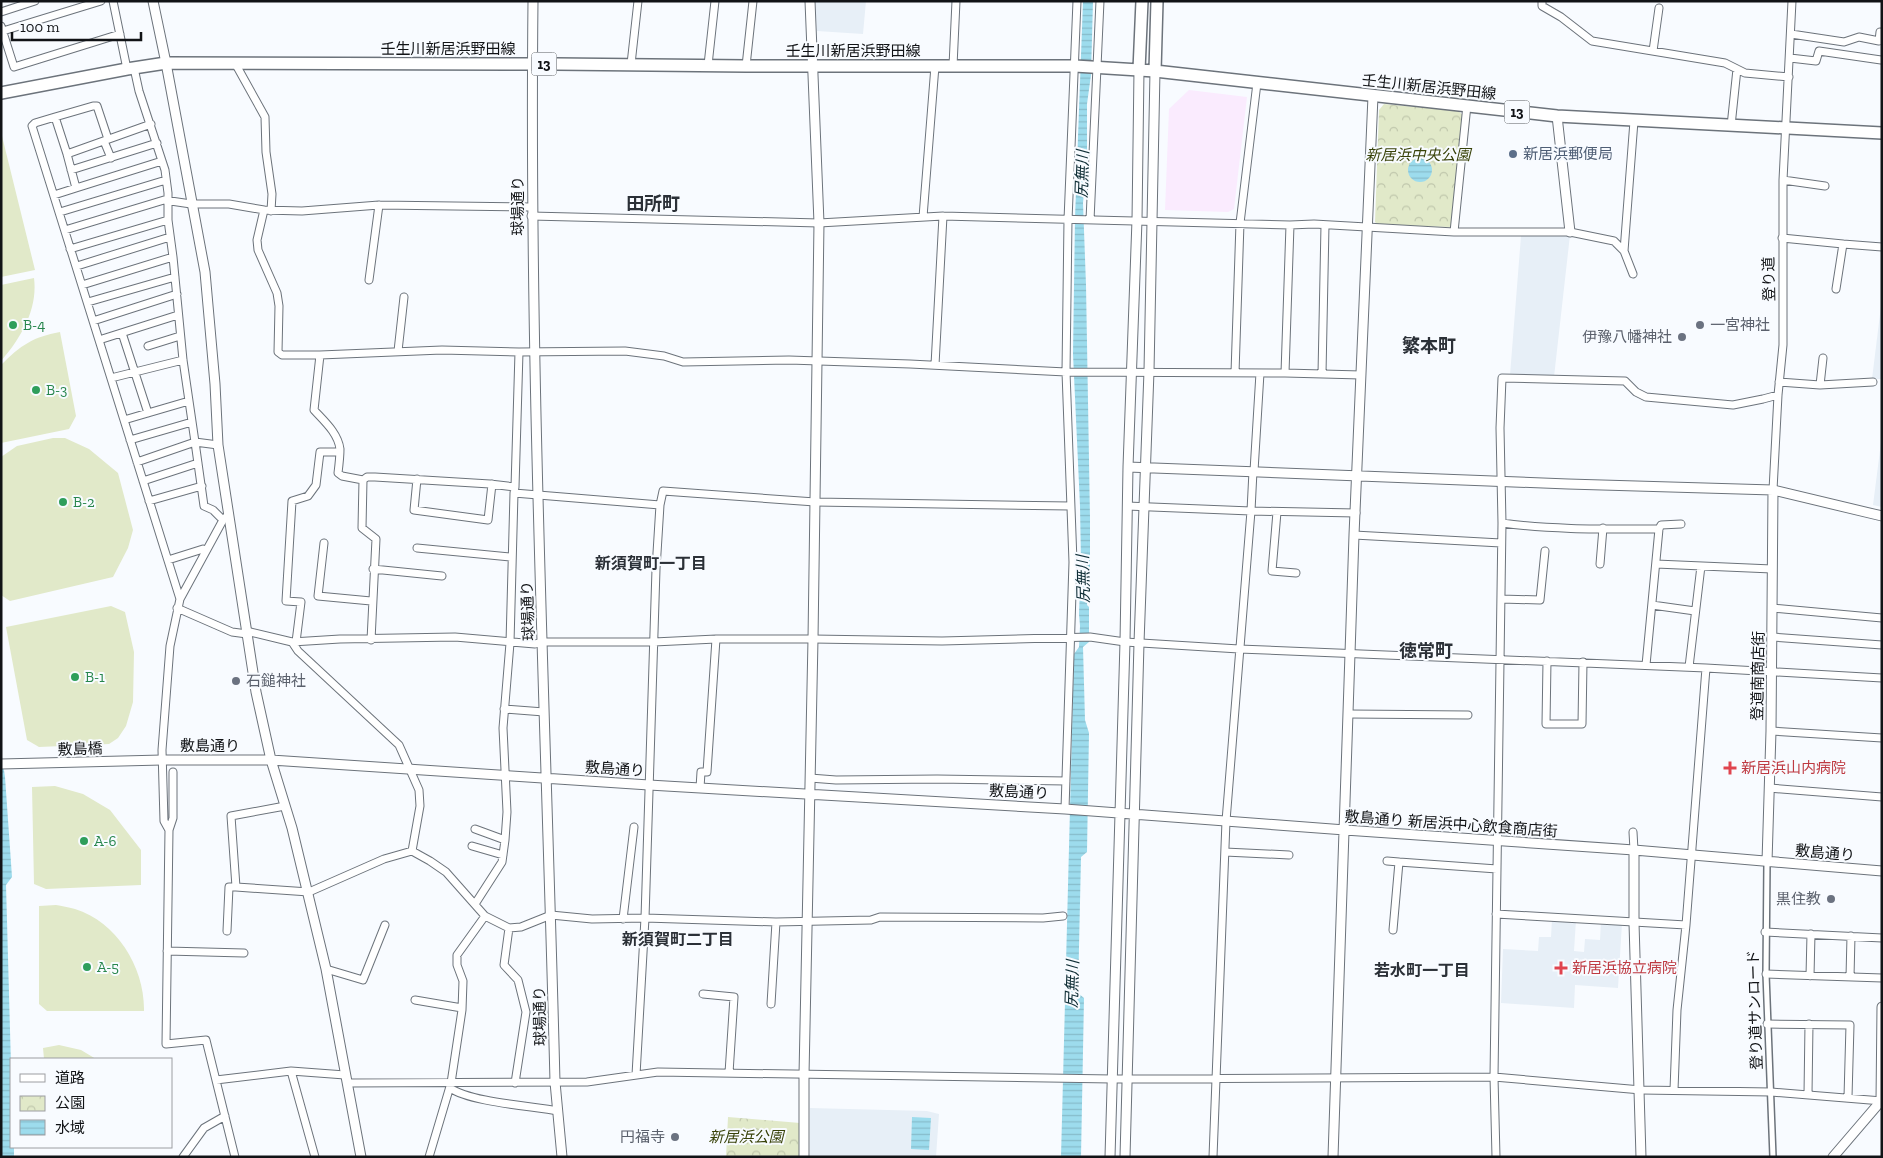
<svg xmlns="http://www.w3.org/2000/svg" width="1883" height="1158" font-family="'Zilla Slab','Noto Sans JP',serif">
	<defs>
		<pattern id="park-crowns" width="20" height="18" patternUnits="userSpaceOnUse" patternTransform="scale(1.25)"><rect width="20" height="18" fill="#e1e9c9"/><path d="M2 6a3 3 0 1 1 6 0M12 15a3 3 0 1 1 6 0" fill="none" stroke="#c0c7ac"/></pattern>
		<pattern id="water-rules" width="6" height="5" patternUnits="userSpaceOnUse" patternTransform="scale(1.25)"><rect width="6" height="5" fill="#9ddced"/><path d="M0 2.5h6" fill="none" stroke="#86bcca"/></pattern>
	</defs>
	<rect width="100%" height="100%" fill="#f8fbff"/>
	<path fill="#faebfe" d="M 1189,90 L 1247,97 L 1234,209 L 1228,212 L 1165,210 L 1169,109 Z"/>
	<path fill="#e7eff7" d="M 815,1 L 866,1 L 863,34 L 817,31 Z
		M 1570,235 L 1554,377 L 1510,375 L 1521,236 Z
		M 1882,298 L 1882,379 L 1872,379 Z
		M 1882,435 L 1882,507 L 1873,505 Z
		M 1552,919 L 1576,920 L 1574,951 L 1584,952 L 1585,939 L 1600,940 L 1601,922 L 1622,923 L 1618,988 L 1575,985 L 1574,1008 L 1501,1003 L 1503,949 L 1538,951 L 1539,937 L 1551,937 Z
		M 810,1108 L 927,1111 L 939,1114 L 936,1157 L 810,1157 Z"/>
	<path fill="#e1e9c9" d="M 1,132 L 35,270 L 1,277 Z
		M 34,278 C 38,309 21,338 1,361 L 1,285 Z
		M 60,332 L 76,416 L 69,429 L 1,443 L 1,365 C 21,345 33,337 60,332 Z
		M 53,438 L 65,438 L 89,449 L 118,473 L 133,530 L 128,548 L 113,577 L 10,601 L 1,595 L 1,457 L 17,446 Z
		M 111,606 L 125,612 L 134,652 L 133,702 L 126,726 L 118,738 L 109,744 L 39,747 L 27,740 L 6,627 Z
		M 55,786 L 83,794 L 110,810 L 141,850 L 141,885 L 46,889 L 34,884 L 32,787 Z
		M 56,905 C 62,906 68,907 75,909 C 117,922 145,968 144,1011 L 47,1011 L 39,1004 L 39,906 Z
		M 59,1045 L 81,1050 L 96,1059 L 44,1059 L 43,1048 Z"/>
	<path fill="url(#park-crowns)" d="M 1384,104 L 1458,111 L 1463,115 L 1451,227 L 1378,225 L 1375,222 L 1379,110 Z
		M 728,1117 L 800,1123 L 800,1157 L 726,1157 Z"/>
	<path fill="url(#water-rules)" d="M 1083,1 L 1093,1 L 1091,75 L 1087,104 L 1087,164 L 1083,203 L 1086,285 L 1090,518 L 1090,579 L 1087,605 L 1089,607 L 1089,642 L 1083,647 L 1085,720 L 1089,733 L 1087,852 L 1081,857 L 1078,993 L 1084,998 L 1081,1157 L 1061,1157 L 1074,654 L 1079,647 L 1080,626 L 1079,614 L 1081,563 L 1080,506 L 1073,354 L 1075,218 Z
		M1408 170a12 12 0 1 1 24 0a12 12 0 1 1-24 0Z
		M 1,750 L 5,777 L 12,877 L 6,885 L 11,1066 L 11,1147 L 14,1147 L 14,1157 L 1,1157 Z
		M 912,1117 L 931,1118 L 929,1150 L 911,1149 Z"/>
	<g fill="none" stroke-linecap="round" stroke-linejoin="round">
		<g stroke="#6c737b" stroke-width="8">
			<path id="pedestrian" d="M 1767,862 L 1766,974 L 1773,1157"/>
		</g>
		<g stroke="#6c737b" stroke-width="9">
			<path id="minor" d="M 113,1 L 127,69
				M 1542,1 L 1542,6 L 1561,17 L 1592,41 L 1725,63 L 1745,73 L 1789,77
				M 1,12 L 35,1
				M 1,26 L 14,67 L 120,34
				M 3,31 L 101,1
				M 1791,34 L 1844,42 L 1859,37 L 1879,41 L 1880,32
				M 1653,51 L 1659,8
				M 1790,58 L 1816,61 L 1819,51 L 1881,60
				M 235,63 L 265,117 L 266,152 L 272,194 L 271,211
				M 631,64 L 638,1
				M 708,65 L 715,1
				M 746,66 L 753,1
				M 953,66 L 956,1
				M 134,68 L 139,91 L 165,170 L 168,193 L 168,220 L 173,257 L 183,360 L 195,442 L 218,445
				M 55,117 L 93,106 L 97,106 L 108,139
				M 151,124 L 67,154 L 55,117 L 35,123 L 32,126 L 180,599
				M 1731,126 L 1737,69
				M 104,141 L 111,158
				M 71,170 L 157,143
				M 1783,180 L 1825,186
				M 76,188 L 162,161
				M 54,195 L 76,188 L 67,154
				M 264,210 L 302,211 L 379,205 L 531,207
				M 60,212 L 166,180
				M 531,216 L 819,223 L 943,216 L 1290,225 L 1314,224 L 1454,232 L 1570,232 L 1614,241 L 1624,251 L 1633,274
				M 923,217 L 935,66
				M 1090,220 L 1100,1
				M 65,230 L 164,200 L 191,204 L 229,204 L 264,210 L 257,240 L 258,250 L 277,293 L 279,306 L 278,352 L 282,355 L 320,355 L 314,410 C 324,421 338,433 340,449 C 340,457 339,465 338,473 L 342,476 L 363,480 L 362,528 L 376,539 L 371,640
				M 1454,232 L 1467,105
				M 1782,238 L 1843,244
				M 70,249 L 168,220
				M 1624,251 L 1634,121
				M 77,266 L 170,237
				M 369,280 L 379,205
				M 82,285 L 173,257
				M 1836,289 L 1843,244 L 1882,247
				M 88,302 L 175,277
				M 93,321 L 177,294
				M 122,333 L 148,413
				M 99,340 L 178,315
				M 148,346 L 180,336
				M 398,351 L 404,297
				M 320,355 L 442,350 L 519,352
				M 935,365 L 943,216
				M 1235,373 L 1240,223 L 1257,83
				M 1285,373 L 1290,225
				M 1322,374 L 1325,225
				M 111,378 L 183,360
				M 1779,382 L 1820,385 L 1873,382
				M 1820,385 L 1823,358
				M 124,420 L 189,401
				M 130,440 L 192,422
				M 137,462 L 195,442 L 204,506 L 213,510 L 223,520
				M 1254,471 L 1260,373
				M 417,479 L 414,510 L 488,520 L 492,484
				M 363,480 L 367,477 L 375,477 L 490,484 L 515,487 L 519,352 L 625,351 L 664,356 L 683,362 L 789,360 L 910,364 L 1066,372 L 1285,373 L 1361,375
				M 143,481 L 198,463
				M 515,487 L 514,493 L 660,505 L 663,491 L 815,502 L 1070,506
				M 1773,490 L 1778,395 L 1783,345 L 1783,180 L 1792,1
				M 149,501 L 202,486
				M 1127,506 L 1251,511 L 1356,513
				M 1277,512 L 1272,571 L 1296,573
				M 228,515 L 223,520 L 180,599 L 170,646 L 162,750 L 164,821 L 169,830 L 166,1044 L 206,1040 L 235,1157
				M 1502,523 C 1552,530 1607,529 1659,529 L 1661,525 L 1681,524
				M 1354,535 L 1501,543
				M 324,543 L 318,596 L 371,601
				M 417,548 L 511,557
				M 168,560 L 203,549 L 206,550
				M 1600,564 L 1603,528
				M 1656,564 L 1772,569
				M 373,569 L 442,576
				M 1501,599 L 1540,600 L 1545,551
				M 1652,605 L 1695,611
				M 177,608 L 232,632 L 247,634
				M 1772,608 L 1882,618
				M 246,631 L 292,642 L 340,639 L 455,637 L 535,644 L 543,642 L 654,642 L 716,639 L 813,639 L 942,641 L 1090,637 L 1125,642 L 1239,649 L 1706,668 L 1686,925 L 1677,1010 L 1674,1090
				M 1772,637 L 1882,645
				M 292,642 L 298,651 L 399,745 L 419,790 L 420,806 L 412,851
				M 296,642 L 301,602 L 286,601 L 292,501 L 308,496 L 316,485 L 320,452 L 340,452
				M 1547,661 L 1546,724 L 1582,724 L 1583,662
				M 1646,665 L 1659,529
				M 1689,667 L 1701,566
				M 1706,668 L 1882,678
				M 504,709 L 544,712
				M 1349,714 L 1468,715
				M 1771,731 L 1882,738
				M 810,778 L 836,780 L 937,779 L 1066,781
				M 700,788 L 701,772 L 707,772 L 716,639
				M 1769,788 L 1882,797
				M 285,806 L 231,816 L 236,887 L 309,892 L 384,859 L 412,851 L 430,861 L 446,872 L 485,916 L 509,928 L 521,927 L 551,915 L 592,919 L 645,918 L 776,922 L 871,920 L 880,917 L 1043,918 L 1063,916
				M 1065,809 L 1073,562 L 1066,372 L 1068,220 L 1077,1
				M 475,829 L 505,840 L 502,862 L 475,904
				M 169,830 L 173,818 L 173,772
				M 1633,832 L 1634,850
				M 505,840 L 507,812 L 503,728 L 510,643 L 514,493
				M 472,846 L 503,855
				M 1225,852 L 1289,855
				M 1387,861 L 1399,862
				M 1496,914 L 1686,925
				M 623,919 L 634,827
				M 509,928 L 504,965 L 518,980 L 526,1012 L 515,1083
				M 1393,930 L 1399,862 L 1497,869
				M 227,931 L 229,887 L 236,887
				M 1765,932 L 1882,938
				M 167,951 L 244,953
				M 326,969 L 363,980 L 385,925
				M 1766,974 L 1882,978
				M 1810,976 L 1811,934
				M 1850,977 L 1851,936
				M 703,994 L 734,997 L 729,1073
				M 415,1000 L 462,1008
				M 771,1004 L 776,922
				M 1767,1024 L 1850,1025 L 1848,1097
				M 291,1071 L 345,1075
				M 636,1075 L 645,918 L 656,569 L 660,505
				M 216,1080 L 291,1071 L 315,1157
				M 348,1083 L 587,1082 L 658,1072 L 1112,1079 L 1494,1077 L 1641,1090 L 1771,1092 L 1882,1101
				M 450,1088 C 470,1102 531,1106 558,1111
				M 1808,1094 L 1809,1024
				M 183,1157 L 204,1128 L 225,1116
				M 429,1157 L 451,1083 L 462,1010 L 463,981 L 457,965 L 457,955 L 485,916
				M 1213,1157 L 1226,821 L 1251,511 L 1253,471
				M 1496,1157 L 1494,1077 L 1502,523 L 1500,428 L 1502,378 L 1625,381 L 1636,392 L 1646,397 L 1733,405 L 1763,399 L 1778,395"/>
		</g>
		<g stroke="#6c737b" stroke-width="11">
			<path id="tertiary" d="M 153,1 L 166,63 L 205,272 L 215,384 L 218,445 L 256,692 L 271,760 L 292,828 L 326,969 L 361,1157
				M 533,1 C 529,362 546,722 555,1082 L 562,1157
				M 1557,116 L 1570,232
				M 1128,467 L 1568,484 L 1773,490 L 1882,516
				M 1,764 L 162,760 L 271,760 L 649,785 L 1065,809 L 1345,830 L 1634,850 L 1882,871
				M 1634,850 L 1634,923 L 1641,1157
				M 1767,862 L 1771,731 L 1773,490
				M 804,1157 L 804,1075 L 813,639 L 819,223 L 810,1
				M 1110,1157 L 1125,642 L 1128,467 L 1137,220 L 1139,70
				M 1125,1157 L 1139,643 L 1149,371 L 1155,71
				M 1333,1157 L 1354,535 L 1373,96
				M 1833,1157 L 1881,1101 L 1882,1007"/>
		</g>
		<g stroke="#6c737b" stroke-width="14">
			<path id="primary" d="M 1139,70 L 1142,1
				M 1155,71 L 1157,1
				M 1,93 L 127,69 L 166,63 L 556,64 L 746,66 L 1075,66 L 1155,71 L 1557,116 L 1882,133"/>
		</g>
		<use href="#pedestrian" stroke="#fff" stroke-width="5"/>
		<use href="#minor" stroke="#fff" stroke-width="7"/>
		<use href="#tertiary" stroke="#fff" stroke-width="9"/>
		<use href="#primary" stroke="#fff" stroke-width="11"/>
	</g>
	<circle fill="#5c6f8a" stroke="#f8fbff" stroke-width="2" cx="1513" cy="154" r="5"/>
	<g fill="#2e9e5b" stroke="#f8fbff" stroke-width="2">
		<circle cx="13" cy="325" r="5"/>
		<circle cx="36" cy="390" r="5"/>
		<circle cx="63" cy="502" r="5"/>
		<circle cx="75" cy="677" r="5"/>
		<circle cx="84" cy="841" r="5"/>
		<circle cx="87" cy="967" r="5"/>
	</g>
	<g fill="#6b7280" stroke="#f8fbff" stroke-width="2">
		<circle cx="1700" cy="325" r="5"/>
		<circle cx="1682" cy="337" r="5"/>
		<circle cx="236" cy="681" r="5"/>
		<circle cx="1831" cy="899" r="5"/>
		<circle cx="675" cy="1137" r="5"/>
	</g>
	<g fill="#e0444e" stroke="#f8fbff" stroke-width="2">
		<path d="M1727.5 760.5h5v5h5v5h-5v5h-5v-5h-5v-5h5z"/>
		<path d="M1558.5 960.5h5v5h5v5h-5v5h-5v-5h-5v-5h5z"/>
	</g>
	<g text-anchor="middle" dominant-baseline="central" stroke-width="4" stroke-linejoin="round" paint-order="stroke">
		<g fill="#f8fbff" stroke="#56595c" stroke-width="1">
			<rect x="531.5" y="52.5" width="25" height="23" rx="4"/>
			<rect x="1504.5" y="100.5" width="25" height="23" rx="4"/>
		</g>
		<g font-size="14" font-weight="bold" fill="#111316">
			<text x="544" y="64">13</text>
			<text x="1517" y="112">13</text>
		</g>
		<g font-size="15" fill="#111316" stroke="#f8fbff">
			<text x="448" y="49">壬生川新居浜野田線</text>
			<text x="853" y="51">壬生川新居浜野田線</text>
			<text transform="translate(1429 87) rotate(6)">壬生川新居浜野田線</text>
			<text transform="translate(518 206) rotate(-90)">球場通り</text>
			<text transform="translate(1769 279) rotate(-91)">登り道</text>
			<text transform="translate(528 611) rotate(-92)">球場通り</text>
			<text transform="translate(1758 676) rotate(-89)">登道南商店街</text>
			<text x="210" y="746">敷島通り</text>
			<text transform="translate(80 749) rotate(-2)">敷島橋</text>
			<text transform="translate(615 769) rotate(4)">敷島通り</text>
			<text transform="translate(1019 792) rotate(3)">敷島通り</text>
			<text transform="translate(1451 824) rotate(4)">敷島通り 新居浜中心飲食商店街</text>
			<text transform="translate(1825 853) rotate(5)">敷島通り</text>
			<text transform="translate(1755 1010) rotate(-92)">登り道サンロード</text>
			<text transform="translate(540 1016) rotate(-91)">球場通り</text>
		</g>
		<g font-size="15" fill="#4e5e75" stroke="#f8fbff" text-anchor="start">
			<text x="1523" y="154">新居浜郵便局</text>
		</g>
		<g font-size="15" font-style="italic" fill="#384208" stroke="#f8fbff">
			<text x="1418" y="155">新居浜中央公園</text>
			<text x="746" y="1137">新居浜公園</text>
		</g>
		<g font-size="15" fill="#27864d" stroke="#f8fbff" text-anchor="start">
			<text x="23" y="325">B-4</text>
			<text x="46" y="390">B-3</text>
			<text x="73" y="502">B-2</text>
			<text x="85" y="677">B-1</text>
			<text x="94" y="841">A-6</text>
			<text x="97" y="967">A-5</text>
		</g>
		<g font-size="15" fill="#5b616d" stroke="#f8fbff" text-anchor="end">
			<text x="1710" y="325" text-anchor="start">一宮神社</text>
			<text x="1672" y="337">伊豫八幡神社</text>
			<text x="246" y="681" text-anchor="start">石鎚神社</text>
			<text x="1821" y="899">黒住教</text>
			<text x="665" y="1137">円福寺</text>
		</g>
		<g font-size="15" fill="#be3a42" stroke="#f8fbff" text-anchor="start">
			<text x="1741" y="768">新居浜山内病院</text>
			<text x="1572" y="968">新居浜協立病院</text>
		</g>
		<g font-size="16" font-style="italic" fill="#0f2e36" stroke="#f8fbff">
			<text transform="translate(1082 174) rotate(-88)">尻無川</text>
			<text transform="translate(1083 579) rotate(-91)">尻無川</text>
			<text transform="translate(1072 984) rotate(-88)">尻無川</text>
		</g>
		<g font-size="16" font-weight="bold" fill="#2b3037" stroke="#f8fbff">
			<text x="651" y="563">新須賀町一丁目</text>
			<text x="678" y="939">新須賀町二丁目</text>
			<text x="1422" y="970">若水町一丁目</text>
		</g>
		<g font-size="18" font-weight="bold" fill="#2b3037" stroke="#f8fbff">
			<text x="653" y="204">田所町</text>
			<text x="1429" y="346">繁本町</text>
			<text x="1426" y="651">徳常町</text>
		</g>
	</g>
	<rect width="1883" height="1158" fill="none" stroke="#111316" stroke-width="5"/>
	<rect x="10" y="1058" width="162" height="90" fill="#f8fbff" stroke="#9c9ea2"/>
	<rect x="20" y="1074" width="25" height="8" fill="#ffffff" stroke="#9c9ea2"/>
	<text x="55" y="1083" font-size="15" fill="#111316">道路</text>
	<rect x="20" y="1096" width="25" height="15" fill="url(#park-crowns)" stroke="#9c9ea2"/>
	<text x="55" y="1108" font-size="15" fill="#111316">公園</text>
	<rect x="20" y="1120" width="25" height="15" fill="url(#water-rules)" stroke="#9c9ea2"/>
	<text x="55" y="1133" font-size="15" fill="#111316">水域</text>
	<path d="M12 32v8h129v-8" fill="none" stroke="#111316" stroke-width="2.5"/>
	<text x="20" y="32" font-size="15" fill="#111316" stroke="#f8fbff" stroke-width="4" paint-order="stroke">100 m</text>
</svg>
